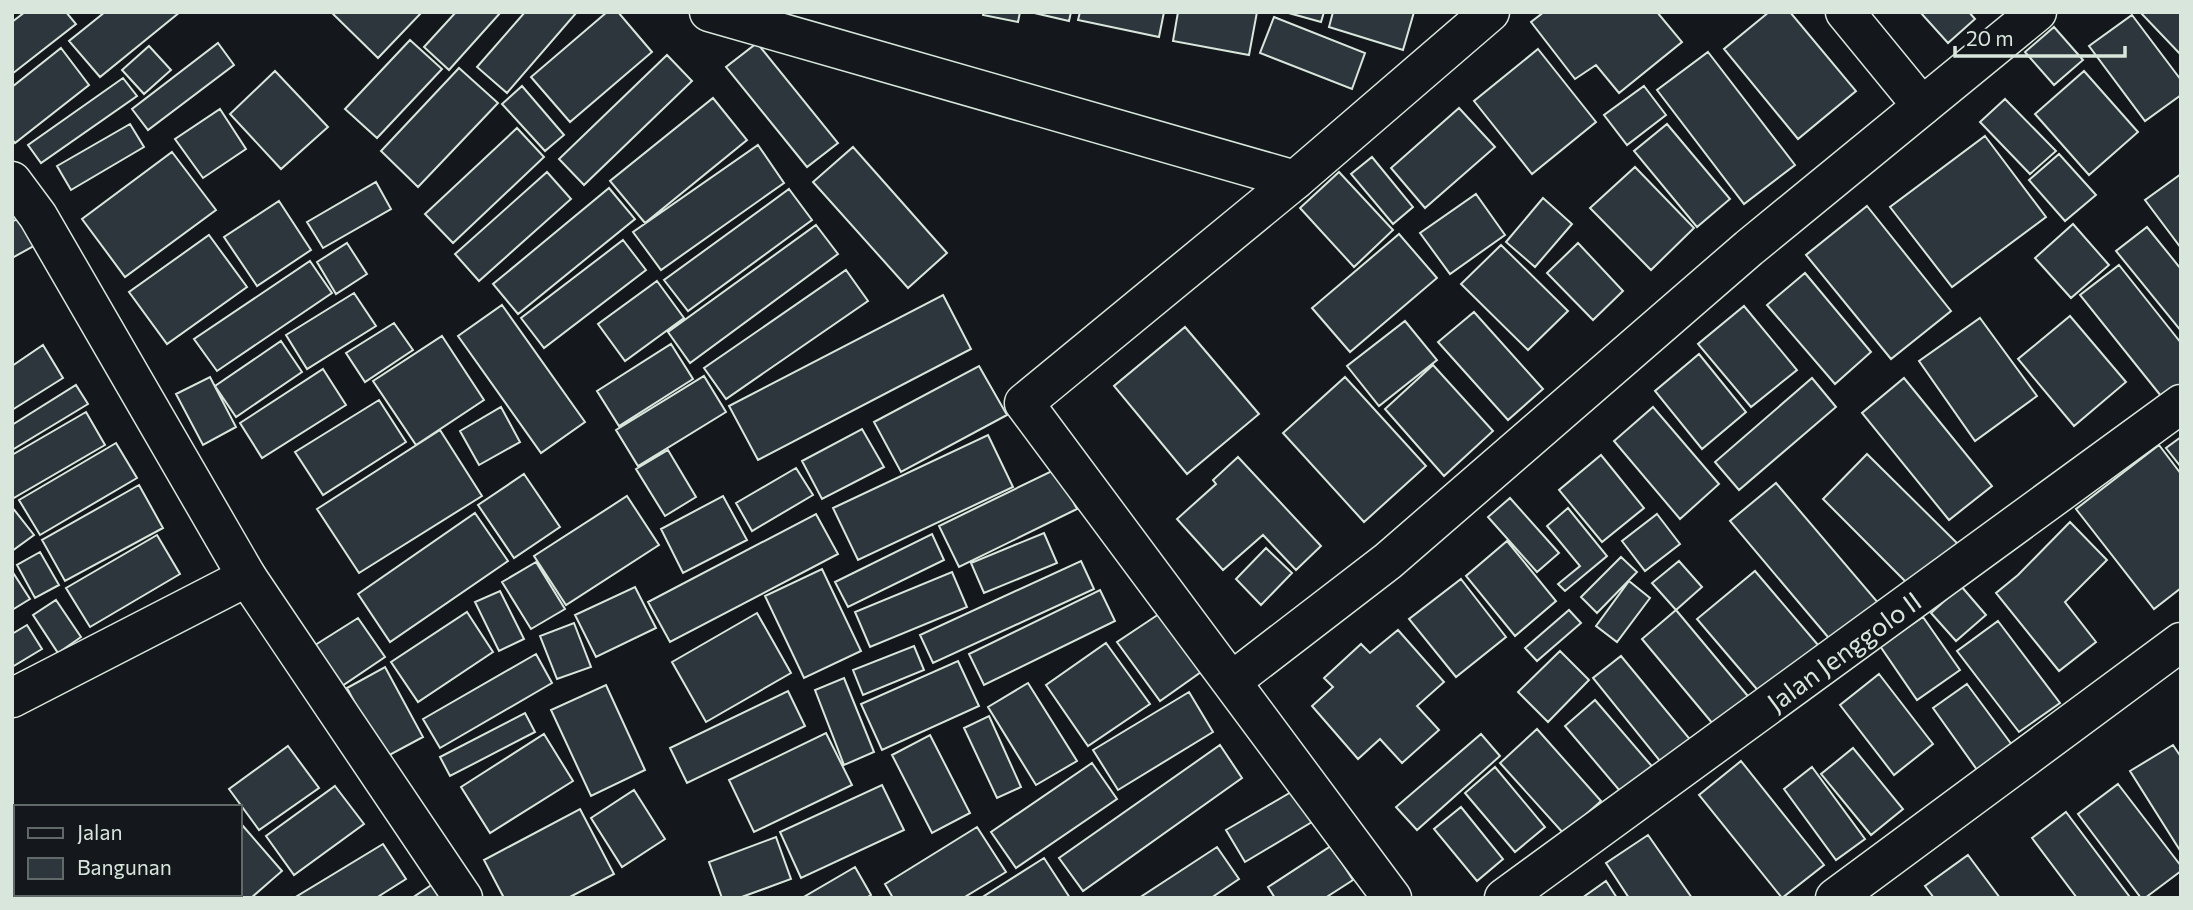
<svg xmlns="http://www.w3.org/2000/svg" width="2193" height="910" font-family="Commissioner,sans-serif">
	<rect width="100%" height="100%" fill="#14181c"/>
	<path fill="#2c363c" stroke="#d8e6dc" stroke-width="2" d="M 25,12 L 66,12 L 76,24 L 12,74 L 12,22 Z
		M 105,12 L 180,12 L 100,77 L 69,41 Z
		M 331,12 L 422,12 L 378,58 Z
		M 456,12 L 501,12 L 449,70 L 424,47 Z
		M 525,12 L 577,12 L 507,93 L 477,67 Z
		M 607,12 L 618,12 L 652,52 L 570,122 L 531,77 Z
		M 983,12 L 1020,12 L 1018,22 L 983,15 Z
		M 1030,12 L 1071,12 L 1069,21 Z
		M 1080,12 L 1164,12 L 1159,37 L 1078,20 Z
		M 1178,12 L 1257,12 L 1249,55 L 1173,41 Z
		M 1285,12 L 1324,12 L 1321,22 Z
		M 1333,12 L 1414,12 L 1403,50 L 1329,27 Z
		M 1544,12 L 1657,12 L 1682,42 L 1619,93 L 1596,65 L 1575,79 L 1531,22 Z
		M 1769,12 L 1790,12 L 1856,91 L 1798,139 L 1724,49 Z
		M 1920,12 L 1969,12 L 1975,19 L 1948,43 Z
		M 2140,12 L 2181,12 L 2181,55 Z
		M 2132,15 L 2181,80 L 2181,95 L 2145,121 L 2089,46 Z
		M 1274,17 L 1365,53 L 1352,89 L 1260,53 Z
		M 2054,27 L 2083,60 L 2054,85 L 2025,52 Z
		M 410,40 L 442,69 L 377,138 L 345,109 Z
		M 218,43 L 234,65 L 148,130 L 132,109 Z
		M 757,43 L 838,143 L 807,167 L 726,67 Z
		M 149,46 L 171,70 L 144,94 L 122,70 Z
		M 61,48 L 89,85 L 15,143 L 12,139 L 12,87 Z
		M 1538,49 L 1596,122 L 1532,174 L 1474,101 Z
		M 1708,52 L 1795,165 L 1744,204 L 1657,90 Z
		M 667,55 L 692,81 L 584,185 L 559,159 Z
		M 459,68 L 498,103 L 418,187 L 381,151 Z
		M 275,71 L 328,127 L 281,169 L 230,114 Z
		M 2084,71 L 2138,132 L 2089,175 L 2035,114 Z
		M 123,78 L 137,96 L 41,163 L 28,145 Z
		M 522,86 L 564,135 L 545,151 L 502,104 Z
		M 1644,86 L 1666,115 L 1627,145 L 1604,115 Z
		M 713,98 L 747,140 L 645,223 L 610,181 Z
		M 2005,99 L 2056,151 L 2030,174 L 1980,122 Z
		M 1459,108 L 1495,147 L 1425,208 L 1391,168 Z
		M 220,109 L 246,149 L 203,178 L 175,139 Z
		M 130,124 L 144,147 L 71,190 L 57,166 Z
		M 1667,124 L 1730,199 L 1697,227 L 1634,151 Z
		M 517,128 L 544,157 L 453,243 L 425,214 Z
		M 1985,136 L 2046,217 L 1952,287 L 1890,207 Z
		M 758,145 L 784,183 L 661,270 L 633,232 Z
		M 853,147 L 947,253 L 908,288 L 813,182 Z
		M 172,152 L 216,210 L 125,277 L 82,219 Z
		M 2059,154 L 2096,195 L 2065,221 L 2029,180 Z
		M 1372,157 L 1413,207 L 1393,224 L 1351,174 Z
		M 1635,167 L 1694,228 L 1651,270 L 1590,208 Z
		M 547,172 L 571,199 L 479,281 L 455,254 Z
		M 1339,172 L 1393,230 L 1354,267 L 1300,208 Z
		M 2181,174 L 2181,248 L 2145,200 Z
		M 376,182 L 391,209 L 323,248 L 307,222 Z
		M 609,188 L 635,219 L 518,314 L 493,284 Z
		M 789,189 L 812,220 L 688,311 L 664,280 Z
		M 1476,194 L 1505,235 L 1450,274 L 1420,233 Z
		M 1543,198 L 1572,224 L 1535,267 L 1506,242 Z
		M 279,201 L 311,250 L 257,286 L 224,237 Z
		M 1867,206 L 1951,311 L 1891,359 L 1806,255 Z
		M 24,215 L 39,243 L 12,258 L 12,222 Z
		M 2073,224 L 2109,265 L 2071,298 L 2035,258 Z
		M 816,225 L 838,254 L 690,363 L 668,332 Z
		M 2147,227 L 2181,269 L 2181,331 L 2116,251 Z
		M 1399,234 L 1437,278 L 1350,352 L 1312,308 Z
		M 209,235 L 247,287 L 167,344 L 129,292 Z
		M 623,240 L 646,270 L 544,348 L 521,318 Z
		M 347,243 L 367,274 L 336,294 L 317,262 Z
		M 1578,243 L 1623,291 L 1593,320 L 1547,273 Z
		M 1501,245 L 1568,311 L 1528,350 L 1461,284 Z
		M 310,261 L 332,293 L 217,371 L 194,339 Z
		M 2119,265 L 2181,343 L 2181,388 L 2165,401 L 2080,295 Z
		M 846,270 L 868,301 L 726,399 L 704,368 Z
		M 1805,273 L 1871,352 L 1835,384 L 1767,305 Z
		M 657,281 L 684,318 L 625,361 L 598,324 Z
		M 354,293 L 376,326 L 307,369 L 286,335 Z
		M 943,295 L 971,349 L 758,460 L 729,406 Z
		M 502,305 L 585,422 L 541,453 L 458,336 Z
		M 1744,306 L 1797,370 L 1751,407 L 1698,344 Z
		M 1474,312 L 1543,389 L 1508,420 L 1438,342 Z
		M 2070,316 L 2126,382 L 2074,426 L 2018,359 Z
		M 1980,318 L 2037,396 L 1975,441 L 1919,361 Z
		M 1405,321 L 1437,360 L 1379,406 L 1347,366 Z
		M 394,323 L 413,350 L 365,382 L 346,353 Z
		M 1185,327 L 1259,414 L 1187,474 L 1114,386 Z
		M 442,336 L 484,400 L 416,445 L 373,381 Z
		M 281,341 L 302,372 L 236,417 L 215,386 Z
		M 671,344 L 693,379 L 619,426 L 597,391 Z
		M 43,345 L 63,378 L 12,410 L 12,366 Z
		M 1699,354 L 1746,412 L 1702,449 L 1655,391 Z
		M 1433,365 L 1493,431 L 1444,476 L 1385,409 Z
		M 979,366 L 1007,415 L 901,472 L 874,422 Z
		M 323,369 L 346,405 L 262,458 L 240,423 Z
		M 704,376 L 726,412 L 638,466 L 616,430 Z
		M 210,377 L 236,427 L 203,445 L 176,394 Z
		M 1345,377 L 1426,466 L 1364,522 L 1283,433 Z
		M 1812,378 L 1836,407 L 1739,490 L 1715,462 Z
		M 1904,378 L 1992,486 L 1949,520 L 1862,413 Z
		M 76,385 L 88,404 L 12,450 L 12,425 Z
		M 379,400 L 406,442 L 323,495 L 295,452 Z
		M 501,407 L 520,442 L 479,465 L 460,431 Z
		M 1653,407 L 1719,484 L 1680,519 L 1614,441 Z
		M 86,412 L 105,445 L 12,499 L 12,455 Z
		M 862,429 L 884,467 L 822,499 L 802,461 Z
		M 440,430 L 482,496 L 359,573 L 317,509 Z
		M 988,435 L 1013,487 L 858,560 L 833,508 Z
		M 2181,437 L 2181,467 L 2166,448 Z
		M 116,443 L 137,478 L 40,535 L 19,500 Z
		M 2159,445 L 2181,474 L 2181,588 L 2154,609 L 2076,509 Z
		M 668,450 L 696,497 L 665,516 L 636,469 Z
		M 1867,454 L 1961,547 L 1916,592 L 1823,499 Z
		M 1601,455 L 1644,508 L 1602,542 L 1559,490 Z
		M 1238,457 L 1321,546 L 1296,570 L 1263,535 L 1223,570 L 1177,519 L 1216,484 L 1213,480 Z
		M 796,468 L 813,495 L 752,531 L 736,503 Z
		M 1056,469 L 1077,509 L 959,567 L 939,526 Z
		M 524,474 L 560,527 L 514,558 L 478,505 Z
		M 1776,483 L 1880,605 L 1833,643 L 1730,521 Z
		M 139,485 L 163,528 L 65,581 L 42,540 Z
		M 627,496 L 659,545 L 566,605 L 534,556 Z
		M 723,496 L 747,540 L 683,573 L 661,529 Z
		M 1510,498 L 1559,553 L 1537,572 L 1488,517 Z
		M 12,507 L 34,535 L 12,551 Z
		M 1568,508 L 1607,556 L 1565,591 L 1558,584 L 1580,566 L 1547,526 Z
		M 475,513 L 508,561 L 390,642 L 358,594 Z
		M 816,514 L 838,554 L 670,642 L 648,602 Z
		M 1657,514 L 1680,544 L 1645,571 L 1622,541 Z
		M 2070,522 L 2107,560 L 2065,602 L 2096,642 L 2059,671 L 1996,593 L 2018,575 Z
		M 1044,533 L 1057,563 L 984,593 L 971,563 Z
		M 932,534 L 944,560 L 848,607 L 835,582 Z
		M 157,535 L 180,574 L 90,627 L 66,588 Z
		M 1507,541 L 1556,601 L 1515,636 L 1466,576 Z
		M 1266,548 L 1292,573 L 1261,605 L 1236,579 Z
		M 40,552 L 59,585 L 35,598 L 17,565 Z
		M 1621,557 L 1637,572 L 1597,613 L 1581,597 Z
		M 1081,561 L 1094,589 L 933,663 L 920,635 Z
		M 1679,561 L 1702,587 L 1676,610 L 1652,583 Z
		M 536,562 L 565,609 L 531,629 L 502,582 Z
		M 822,569 L 861,651 L 804,678 L 765,596 Z
		M 12,571 L 30,599 L 12,610 Z
		M 1755,571 L 1818,645 L 1761,694 L 1697,619 Z
		M 952,572 L 967,607 L 870,647 L 855,612 Z
		M 1461,579 L 1506,637 L 1456,677 L 1409,619 Z
		M 1629,581 L 1650,598 L 1617,642 L 1596,626 Z
		M 1961,586 L 1986,615 L 1956,641 L 1931,613 Z
		M 635,587 L 656,628 L 596,657 L 575,615 Z
		M 1100,590 L 1115,621 L 984,685 L 969,654 Z
		M 500,591 L 524,639 L 499,651 L 475,602 Z
		M 56,600 L 81,637 L 58,653 L 33,615 Z
		M 1569,610 L 1581,623 L 1537,661 L 1525,648 Z
		M 1676,610 L 1752,701 L 1718,730 L 1642,639 Z
		M 467,612 L 493,652 L 418,702 L 391,662 Z
		M 757,613 L 791,673 L 706,722 L 672,662 Z
		M 1159,614 L 1201,672 L 1160,701 L 1117,642 Z
		M 1923,617 L 1960,670 L 1917,700 L 1880,646 Z
		M 358,618 L 385,657 L 339,688 L 312,647 Z
		M 1998,621 L 2060,703 L 2019,732 L 1957,651 Z
		M 574,623 L 591,667 L 557,679 L 540,636 Z
		M 27,625 L 42,649 L 12,667 L 12,634 Z
		M 1398,630 L 1444,682 L 1417,706 L 1439,730 L 1402,763 L 1380,739 L 1358,759 L 1312,706 L 1333,687 L 1324,678 L 1361,644 L 1370,653 Z
		M 1106,643 L 1150,704 L 1088,746 L 1046,685 Z
		M 914,646 L 924,670 L 863,695 L 853,670 Z
		M 1560,651 L 1589,680 L 1548,722 L 1518,692 Z
		M 536,654 L 552,683 L 440,748 L 423,719 Z
		M 1621,656 L 1693,743 L 1664,766 L 1593,678 Z
		M 958,661 L 979,706 L 882,750 L 861,704 Z
		M 385,667 L 423,737 L 384,758 L 347,688 Z
		M 1879,674 L 1933,744 L 1894,775 L 1840,705 Z
		M 844,678 L 874,752 L 844,765 L 815,690 Z
		M 1028,683 L 1077,761 L 1036,785 L 988,707 Z
		M 1967,684 L 2015,749 L 1980,774 L 1933,708 Z
		M 606,685 L 645,770 L 591,796 L 551,710 Z
		M 788,691 L 805,726 L 687,783 L 670,748 Z
		M 1189,692 L 1213,732 L 1118,790 L 1093,750 Z
		M 1595,700 L 1662,778 L 1631,804 L 1565,726 Z
		M 525,713 L 535,732 L 450,776 L 440,757 Z
		M 989,716 L 1021,787 L 997,798 L 964,728 Z
		M 1537,729 L 1601,801 L 1564,834 L 1500,763 Z
		M 826,733 L 852,785 L 754,832 L 729,780 Z
		M 544,734 L 573,781 L 490,833 L 461,787 Z
		M 1481,734 L 1500,756 L 1417,830 L 1396,807 Z
		M 930,735 L 970,813 L 932,833 L 892,755 Z
		M 1220,745 L 1242,778 L 1083,891 L 1059,858 Z
		M 2173,745 L 2181,757 L 2181,852 L 2130,771 Z
		M 288,746 L 319,788 L 259,830 L 229,789 Z
		M 1853,748 L 1903,809 L 1871,835 L 1821,774 Z
		M 1741,761 L 1824,865 L 1782,898 L 1699,795 Z
		M 1092,763 L 1117,799 L 1016,868 L 991,832 Z
		M 1495,767 L 1545,827 L 1515,852 L 1465,793 Z
		M 1812,767 L 1865,839 L 1836,860 L 1784,789 Z
		M 2118,784 L 2181,866 L 2181,871 L 2145,898 L 2141,898 L 2078,814 Z
		M 882,785 L 904,830 L 801,878 L 780,832 Z
		M 335,786 L 364,824 L 294,875 L 266,836 Z
		M 1298,788 L 1317,819 L 1245,862 L 1226,830 Z
		M 634,790 L 665,839 L 622,867 L 591,818 Z
		M 1461,807 L 1503,859 L 1477,881 L 1434,829 Z
		M 580,809 L 614,874 L 568,898 L 504,898 L 484,860 Z
		M 2066,812 L 2129,896 L 2127,898 L 2077,898 L 2032,838 Z
		M 243,826 L 282,871 L 251,898 L 243,898 L 240,894 L 240,828 Z
		M 977,827 L 1006,872 L 963,898 L 893,898 L 885,884 Z
		M 1648,835 L 1692,898 L 1629,898 L 1606,863 Z
		M 776,837 L 791,879 L 739,898 L 722,898 L 709,862 Z
		M 383,844 L 406,879 L 376,898 L 294,898 Z
		M 1331,846 L 1353,880 L 1325,898 L 1275,898 L 1268,887 Z
		M 1217,847 L 1239,879 L 1211,898 L 1139,898 Z
		M 1968,855 L 2000,898 L 1934,898 L 1925,886 Z
		M 1044,858 L 1070,898 L 981,898 Z
		M 855,867 L 871,895 L 866,898 L 802,898 Z
		M 442,878 L 455,898 L 412,898 Z
		M 1606,881 L 1617,898 L 1582,898 Z
		M 38,894 L 104,894 L 99,898 L 41,898 Z"/>
	<g fill="none" stroke-linecap="round" stroke-linejoin="round">
		<g stroke="#d8e6dc" stroke-width="41">
			<g id="minor">
				<path d="M 709,12 L 1295,180"/>
				<path d="M 1845,12 L 1922,106"/>
				<path d="M 12,181 L 38,216 L 247,577 L 463,898"/>
				<path d="M 1232,681 L 1388,561 L 1749,248 L 2037,12"/>
				<path d="M 12,698 L 247,577"/>
				<path d="M 1392,898 L 1024,403 L 1295,180 L 1490,12"/>
				<path id="s1" d="M 1504,898 L 2181,404"/>
				<path d="M 1835,898 L 2181,642"/>
			</g>
		</g>
		<use href="#minor" stroke="#14181c" stroke-width="38"/>
	</g>
	<g text-anchor="middle" dominant-baseline="central" stroke-width="5" stroke-linejoin="round" paint-order="stroke">
		<g font-size="26" fill="#d8e6dc" stroke="#14181c">
			<text stroke="none"><textPath href="#s1" startOffset="420">Jalan Jenggolo II</textPath></text>
		</g>
	</g>
	<rect width="2193" height="910" fill="none" stroke="#d8e6dc" stroke-width="28"/>
	<rect x="14" y="805" width="228" height="91" fill="#14181c" stroke="#626a69" stroke-width="2"/>
	<rect x="28" y="828" width="35" height="10" fill="#14181c" stroke="#626a69" stroke-width="2"/>
	<text x="77" y="840" font-size="21" fill="#d8e6dc">Jalan</text>
	<rect x="28" y="858" width="35" height="21" fill="#2c363c" stroke="#626a69" stroke-width="2"/>
	<text x="77" y="875" font-size="21" fill="#d8e6dc">Bangunan</text>
	<path d="M1955 46v10h170v-10" fill="none" stroke="#d8e6dc" stroke-width="3.5"/>
	<text x="1966" y="46" font-size="21" fill="#d8e6dc" stroke="#14181c" stroke-width="5" paint-order="stroke">20 m</text>
</svg>
